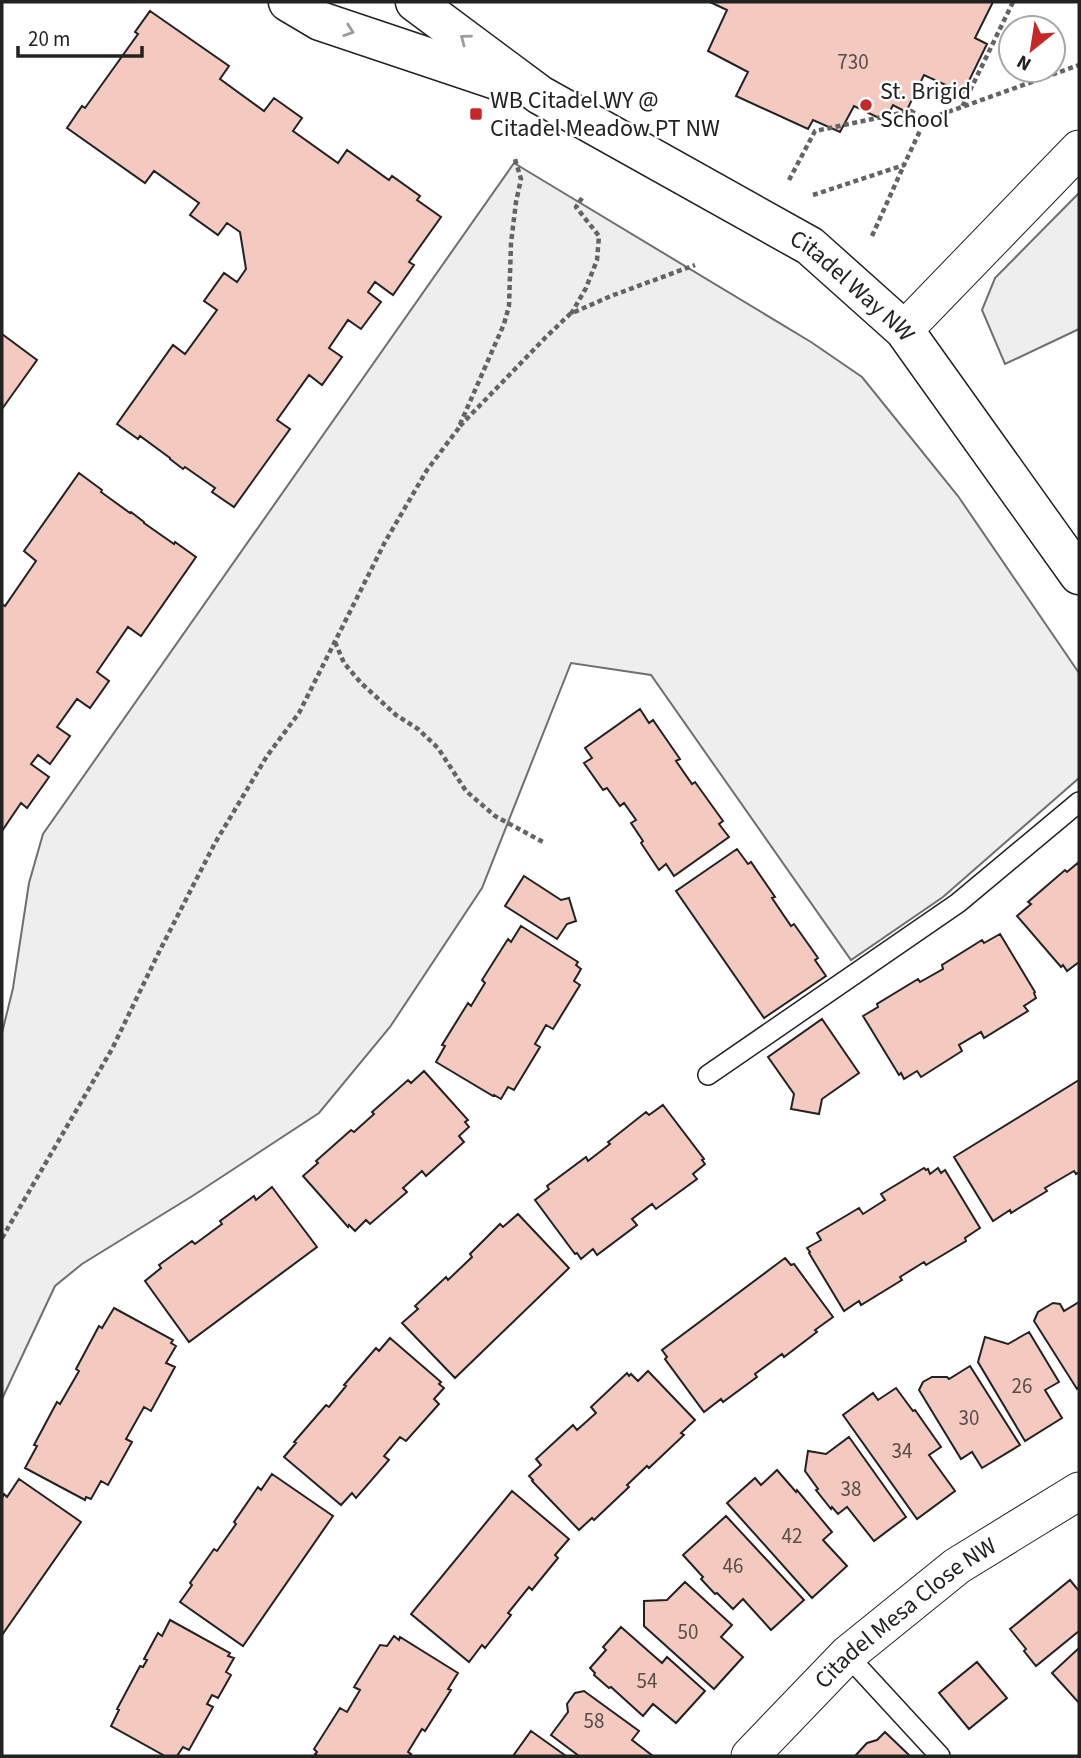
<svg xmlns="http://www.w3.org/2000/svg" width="1081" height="1758" font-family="'Source Sans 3',sans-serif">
	<rect width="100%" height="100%" fill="#fff"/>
	<path fill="#eee" stroke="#6f6f6f" stroke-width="2" d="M 514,163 L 811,342 L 862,377 L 958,496 L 1079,673 L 1079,778 L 943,897 L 851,960 L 651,675 L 571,663 L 482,888 L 390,1027 L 319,1113 L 194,1195 L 82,1264 L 55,1286 L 2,1399 L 2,1033 L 13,988 L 29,883 L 43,834 Z
		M 1079,193 L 1079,329 L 1005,364 L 982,310 L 995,278 Z"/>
	<path fill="#f3c9c0" stroke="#222" stroke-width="2" d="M 710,2 L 993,2 L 975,38 L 987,44 L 963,93 L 924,75 L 906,112 L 893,105 L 886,119 L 882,117 L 881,119 L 854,106 L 840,132 L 813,120 L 808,129 L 736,96 L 748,72 L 708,51 L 727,10 Z
		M 150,11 L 229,66 L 220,79 L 264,111 L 274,98 L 302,118 L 293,131 L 338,163 L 347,150 L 389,180 L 392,176 L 420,196 L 417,200 L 441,217 L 409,262 L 414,265 L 393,295 L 375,282 L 368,292 L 381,302 L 361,329 L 348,320 L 329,348 L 342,357 L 322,385 L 309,375 L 277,420 L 290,429 L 234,507 L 212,492 L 215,488 L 185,467 L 183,469 L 170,459 L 170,458 L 140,436 L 138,439 L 117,424 L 173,345 L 185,354 L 217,310 L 204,301 L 224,273 L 237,282 L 246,269 L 240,232 L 227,223 L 218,235 L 190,215 L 199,203 L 154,171 L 145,183 L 67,128 L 82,106 L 85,108 L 138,34 L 135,32 Z
		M 2,334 L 37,360 L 2,409 Z
		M 79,473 L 102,490 L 101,492 L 130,513 L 131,512 L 144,522 L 144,523 L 174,544 L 175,542 L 196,557 L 141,636 L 128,627 L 97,672 L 109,681 L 90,708 L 77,699 L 57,727 L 70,736 L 50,764 L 38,755 L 31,764 L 49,777 L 27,808 L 21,803 L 2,831 L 2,604 L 5,606 L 36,561 L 24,551 Z
		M 640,709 L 649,723 L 653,720 L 680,759 L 676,761 L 692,784 L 695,782 L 723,821 L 719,824 L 729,837 L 674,876 L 666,864 L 659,870 L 641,843 L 643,841 L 631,823 L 636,820 L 624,803 L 620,806 L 607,788 L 603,790 L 584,763 L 592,758 L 585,748 Z
		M 737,849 L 748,864 L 751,862 L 775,897 L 772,898 L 791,926 L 794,924 L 818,958 L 815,960 L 826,976 L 764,1018 L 676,891 Z
		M 1079,862 L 1079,962 L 1067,971 L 1063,965 L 1061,967 L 1017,916 L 1031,904 L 1028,902 L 1065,870 L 1067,872 Z
		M 524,876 L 561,900 L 569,898 L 576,921 L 567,924 L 557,939 L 505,906 Z
		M 521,926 L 578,962 L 576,965 L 581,969 L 574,981 L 580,985 L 553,1029 L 546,1025 L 535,1044 L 540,1047 L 514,1090 L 508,1087 L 501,1099 L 494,1095 L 493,1096 L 436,1062 L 445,1046 L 442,1045 L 468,1003 L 471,1006 L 485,983 L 482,980 L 508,939 L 511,942 Z
		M 1000,934 L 1035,992 L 1034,993 L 1036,998 L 1024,1006 L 1028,1011 L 984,1038 L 981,1032 L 959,1045 L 962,1051 L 921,1077 L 917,1071 L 904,1079 L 901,1073 L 899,1075 L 863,1016 L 878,1007 L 877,1004 L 918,979 L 920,982 L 943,969 L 942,965 L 982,940 L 984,943 Z
		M 822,1019 L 859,1073 L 822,1099 L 819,1114 L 791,1109 L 794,1094 L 768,1057 Z
		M 424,1071 L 468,1120 L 465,1122 L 469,1127 L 459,1136 L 464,1142 L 426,1176 L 422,1171 L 403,1188 L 407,1192 L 370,1224 L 366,1220 L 355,1231 L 349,1225 L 348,1227 L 303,1176 L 318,1163 L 316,1161 L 351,1130 L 354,1132 L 374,1114 L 372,1112 L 408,1080 L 411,1083 Z
		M 1079,1080 L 1079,1172 L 1076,1174 L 1074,1171 L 1045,1188 L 1047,1191 L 1011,1213 L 1010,1210 L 993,1221 L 954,1157 Z
		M 663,1105 L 704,1159 L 702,1160 L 705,1164 L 693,1174 L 697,1179 L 656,1209 L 652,1204 L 632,1219 L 637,1225 L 597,1255 L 593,1249 L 581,1259 L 577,1253 L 575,1254 L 535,1200 L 549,1189 L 547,1186 L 586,1157 L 588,1161 L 610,1144 L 608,1142 L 646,1112 L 649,1115 Z
		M 924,1168 L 926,1170 L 928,1169 L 930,1174 L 938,1168 L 941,1173 L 945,1170 L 980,1228 L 965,1238 L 966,1241 L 926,1265 L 924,1262 L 900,1277 L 902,1280 L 861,1305 L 859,1301 L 844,1311 L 809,1253 L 810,1252 L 807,1248 L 821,1240 L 817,1233 L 859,1208 L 863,1214 L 885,1200 L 881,1194 Z
		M 272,1187 L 317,1247 L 189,1342 L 145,1281 L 161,1268 L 159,1265 L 192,1241 L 195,1244 L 222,1224 L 220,1221 L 254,1196 L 256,1200 Z
		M 518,1214 L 569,1268 L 455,1378 L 402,1323 L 418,1309 L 415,1306 L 446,1277 L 448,1280 L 472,1257 L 470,1254 L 500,1224 L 503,1227 Z
		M 785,1258 L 791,1265 L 794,1264 L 833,1317 L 815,1330 L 817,1332 L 784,1357 L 782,1354 L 755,1374 L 757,1377 L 723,1402 L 721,1399 L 704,1412 L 665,1359 L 667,1357 L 662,1350 Z
		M 1079,1302 L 1079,1387 L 1077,1389 L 1034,1321 L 1038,1312 L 1053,1303 L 1060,1304 L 1064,1311 Z
		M 114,1308 L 173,1340 L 171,1343 L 176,1346 L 166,1363 L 175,1367 L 151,1411 L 144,1407 L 126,1439 L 132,1442 L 108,1485 L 101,1481 L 91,1499 L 86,1497 L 85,1500 L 25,1468 L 37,1446 L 34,1445 L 57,1402 L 60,1404 L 79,1371 L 76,1369 L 99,1326 L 102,1328 Z
		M 1029,1332 L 1059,1382 L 1045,1390 L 1062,1418 L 1025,1441 L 978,1362 L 985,1337 L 1008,1344 Z
		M 390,1338 L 441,1382 L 439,1384 L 444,1388 L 434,1399 L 439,1404 L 406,1441 L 400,1437 L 384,1456 L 389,1460 L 356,1498 L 352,1493 L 341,1505 L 284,1457 L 296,1443 L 294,1442 L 326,1405 L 329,1407 L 346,1386 L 344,1385 L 376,1348 L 379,1351 Z
		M 970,1366 L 1020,1445 L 982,1468 L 972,1452 L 961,1459 L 919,1390 L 923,1382 L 932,1377 L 947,1377 L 949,1379 Z
		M 648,1371 L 695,1420 L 681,1433 L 684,1435 L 649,1468 L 647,1466 L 627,1485 L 629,1487 L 594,1520 L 592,1518 L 579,1530 L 532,1481 L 533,1480 L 529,1476 L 541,1465 L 536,1459 L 573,1425 L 577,1430 L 596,1413 L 591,1407 L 627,1373 L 629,1376 L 631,1374 L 638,1381 Z
		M 896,1388 L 913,1411 L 915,1410 L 941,1447 L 929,1455 L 955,1491 L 917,1519 L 843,1415 L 873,1393 L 878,1400 Z
		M 849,1437 L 906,1517 L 874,1541 L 847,1507 L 838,1514 L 832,1507 L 831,1509 L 816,1490 L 818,1489 L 805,1471 L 808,1451 L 826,1454 Z
		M 777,1470 L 796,1492 L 797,1490 L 832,1532 L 823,1540 L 847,1566 L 812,1598 L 727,1503 L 755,1478 L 761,1485 Z
		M 272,1474 L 333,1516 L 243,1646 L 180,1602 L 192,1585 L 190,1583 L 214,1549 L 217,1551 L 236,1524 L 234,1522 L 258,1487 L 261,1490 Z
		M 19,1479 L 81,1522 L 2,1635 L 2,1498 L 4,1494 L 7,1497 Z
		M 512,1491 L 569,1539 L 555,1555 L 558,1558 L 532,1590 L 529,1587 L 508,1613 L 511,1615 L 485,1648 L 482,1645 L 469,1662 L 411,1614 Z
		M 726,1516 L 804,1600 L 771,1630 L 743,1599 L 733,1609 L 717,1593 L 715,1594 L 701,1579 L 703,1577 L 683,1555 Z
		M 1070,1580 L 1079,1591 L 1079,1631 L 1036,1666 L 1024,1651 L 1026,1649 L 1010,1629 Z
		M 685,1582 L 732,1625 L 721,1637 L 743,1657 L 714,1689 L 644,1626 L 644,1601 L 667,1600 Z
		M 170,1620 L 230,1653 L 228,1656 L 234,1658 L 226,1672 L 231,1675 L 218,1698 L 212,1695 L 207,1704 L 213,1707 L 189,1750 L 183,1747 L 177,1756 L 165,1756 L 111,1726 L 119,1710 L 117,1709 L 140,1666 L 143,1667 L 147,1660 L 144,1659 L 158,1633 L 162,1636 Z
		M 621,1627 L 662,1663 L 667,1657 L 705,1691 L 676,1723 L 653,1704 L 643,1716 L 611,1687 L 609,1688 L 594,1675 L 595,1673 L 590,1668 L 606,1650 L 603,1647 Z
		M 394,1636 L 399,1640 L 400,1637 L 458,1673 L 448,1689 L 451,1690 L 425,1731 L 422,1729 L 408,1752 L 411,1754 L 409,1756 L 318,1756 L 315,1754 L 317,1752 L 314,1749 L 340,1708 L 347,1712 L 360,1690 L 354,1687 L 380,1645 L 387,1646 Z
		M 1079,1648 L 1079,1703 L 1052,1673 Z
		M 977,1662 L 1007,1698 L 969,1729 L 939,1693 Z
		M 584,1691 L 639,1731 L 632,1740 L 653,1756 L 579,1756 L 551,1735 L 568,1712 L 567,1704 L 575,1693 Z
		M 531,1731 L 566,1756 L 513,1756 Z
		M 885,1732 L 910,1756 L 855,1756 L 867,1743 L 877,1740 Z"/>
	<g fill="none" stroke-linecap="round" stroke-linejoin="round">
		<g stroke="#222" stroke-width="22">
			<path id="service" d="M 708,1075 L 958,903 L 1079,802
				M 847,1655 L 940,1756"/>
		</g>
		<g stroke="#222" stroke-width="39">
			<g id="minor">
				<path d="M 904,330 L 1079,149"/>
				<path id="s1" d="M 750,1756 L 847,1655 L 957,1566 L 1079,1491"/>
			</g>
		</g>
		<g stroke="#222" stroke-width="41">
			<g id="tertiary">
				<path d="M 288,2 L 320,21 L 508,84"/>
				<path id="s2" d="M 415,2 L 540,95 L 810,246 L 904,330 L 1079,575"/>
			</g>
		</g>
		<path stroke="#646464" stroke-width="4.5" stroke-dasharray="5 3.5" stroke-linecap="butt" d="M 1013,2 L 962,107 L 1079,65
			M 789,180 L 815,131 L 911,111 L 925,120
			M 813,195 L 904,165 L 925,120 L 962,107
			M 872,236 L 904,165
			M 571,314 L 586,288 L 597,260 L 599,236 L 576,207 L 582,198
			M 460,426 L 546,337 L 570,314 L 611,296 L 695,265
			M 335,642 L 344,663 L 361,683 L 396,715 L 418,729 L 438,748 L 466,791 L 495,816 L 543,842
			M 2,1238 L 112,1049 L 160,950 L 215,843 L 267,756 L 299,713 L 385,542 L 427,470 L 458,429 L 504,324 L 509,306 L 511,243 L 516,202 L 521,179 L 515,159"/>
		<use href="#service" stroke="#fff" stroke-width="19"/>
		<use href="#minor" stroke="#fff" stroke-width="37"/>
		<use href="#tertiary" stroke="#fff" stroke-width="38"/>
	</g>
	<defs><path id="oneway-chevron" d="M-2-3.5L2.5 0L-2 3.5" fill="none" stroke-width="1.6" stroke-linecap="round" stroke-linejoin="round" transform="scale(1.75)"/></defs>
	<g stroke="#9c9c9c">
		<use href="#oneway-chevron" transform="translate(349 31) rotate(19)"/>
		<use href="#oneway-chevron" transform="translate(465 39) rotate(-143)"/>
	</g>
	<g fill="#c62828" stroke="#fff" stroke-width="2.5">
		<circle cx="866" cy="105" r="7"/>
		<rect x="469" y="107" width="14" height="14" rx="3.5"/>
	</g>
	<g text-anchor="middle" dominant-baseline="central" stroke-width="5" stroke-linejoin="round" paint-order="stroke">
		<g font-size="21" fill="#564c4a">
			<text x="853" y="62">730</text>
			<text x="1022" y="1386">26</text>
			<text x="969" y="1418">30</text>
			<text x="902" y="1451">34</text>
			<text x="851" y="1489">38</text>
			<text x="792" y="1536">42</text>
			<text x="733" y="1566">46</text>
			<text x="688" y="1632">50</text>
			<text x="647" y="1681">54</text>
			<text x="594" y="1721">58</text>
		</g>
		<g font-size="24" fill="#222" stroke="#fff" text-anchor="start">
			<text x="880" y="91">St. Brigid<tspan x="880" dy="28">School</tspan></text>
			<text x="490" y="100">WB Citadel WY @<tspan x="490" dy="28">Citadel Meadow PT NW</tspan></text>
		</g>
		<g font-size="24" fill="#222" stroke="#fff">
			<text stroke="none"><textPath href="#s2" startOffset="523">Citadel Way NW</textPath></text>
			<text stroke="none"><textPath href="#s1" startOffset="212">Citadel Mesa Close NW</textPath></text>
		</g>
	</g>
	<rect width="1081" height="1758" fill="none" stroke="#222222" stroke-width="7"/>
	<g transform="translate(1032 49) rotate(210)"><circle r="33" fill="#ffffff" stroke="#a7a7a7" stroke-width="2"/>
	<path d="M0-5L12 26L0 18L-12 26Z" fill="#c62828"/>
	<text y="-10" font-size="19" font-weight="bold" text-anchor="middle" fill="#222222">N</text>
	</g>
	<path d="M18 46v10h124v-10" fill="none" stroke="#222222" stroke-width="3.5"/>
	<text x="28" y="46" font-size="21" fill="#222222" stroke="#ffffff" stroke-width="5" paint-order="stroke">20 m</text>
</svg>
